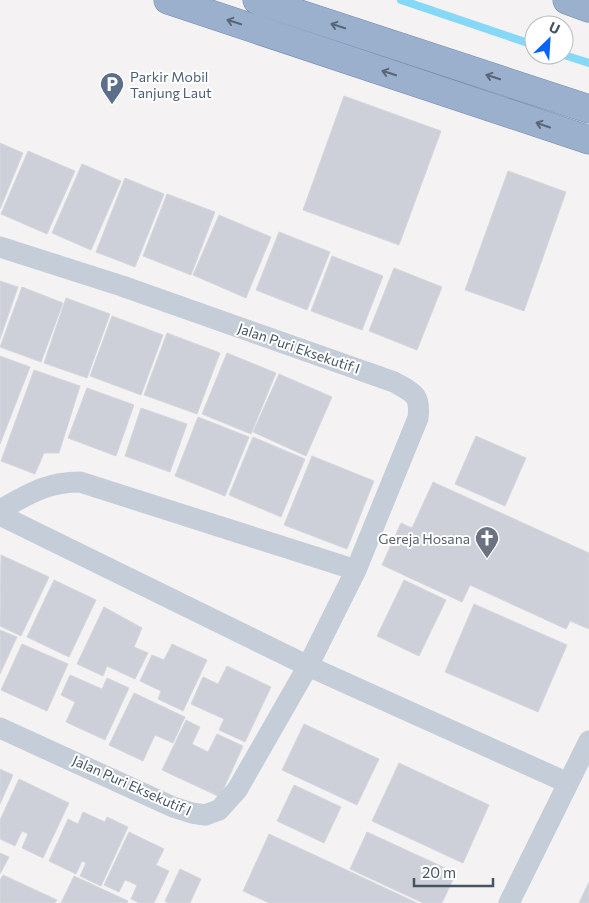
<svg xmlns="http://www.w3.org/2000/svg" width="589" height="903" font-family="Commissioner,sans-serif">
	<rect width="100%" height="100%" fill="#f4f2f2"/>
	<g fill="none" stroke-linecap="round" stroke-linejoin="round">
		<path stroke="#85d9f7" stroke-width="8" d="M 401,0 L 534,45
			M 564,55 L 589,63"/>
	</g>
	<path fill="#cdd0d8" stroke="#d5d7de" d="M 344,96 L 441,131 L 399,245 L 303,210 Z
		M 0,143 L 23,153 L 0,209 Z
		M 28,151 L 75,171 L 47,234 L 1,214 Z
		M 82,164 L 121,181 L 91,250 L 52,233 Z
		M 508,171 L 566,192 L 524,311 L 465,290 Z
		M 125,178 L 164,194 L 135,267 L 96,252 Z
		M 167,194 L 215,212 L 191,275 L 143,256 Z
		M 219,215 L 271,237 L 246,298 L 193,275 Z
		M 279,232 L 330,252 L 307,310 L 256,290 Z
		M 332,256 L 383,276 L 362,330 L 311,311 Z
		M 394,268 L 442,287 L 417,350 L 369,331 Z
		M 0,281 L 18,287 L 0,339 Z
		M 22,287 L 63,303 L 41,362 L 0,347 Z
		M 66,298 L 110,314 L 87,378 L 44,363 Z
		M 112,316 L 163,335 L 141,395 L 90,376 Z
		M 167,333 L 220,353 L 197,414 L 144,395 Z
		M 227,353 L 276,373 L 251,434 L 202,414 Z
		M 0,356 L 30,367 L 0,444 Z
		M 34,370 L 80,386 L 59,453 L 44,453 L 35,474 L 1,461 Z
		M 279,374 L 332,397 L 306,456 L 253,432 Z
		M 87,388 L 134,405 L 116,456 L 68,438 Z
		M 141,408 L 187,424 L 170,472 L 125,456 Z
		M 198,417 L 249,437 L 225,496 L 175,476 Z
		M 476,436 L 526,458 L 505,506 L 455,484 Z
		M 253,437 L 305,459 L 281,517 L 229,495 Z
		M 312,456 L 374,481 L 347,549 L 284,525 Z
		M 433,482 L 589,553 L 589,629 L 570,621 L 566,629 L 470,585 L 462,602 L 382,565 L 401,523 L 412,528 Z
		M 1,555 L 49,577 L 21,636 L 0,626 Z
		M 54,580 L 96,600 L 69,657 L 27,637 Z
		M 404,580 L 446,600 L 419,656 L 377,636 Z
		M 474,604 L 567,645 L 538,712 L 445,672 Z
		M 104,607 L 142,628 L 134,647 L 148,653 L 135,679 L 107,666 L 103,676 L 77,664 Z
		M 0,630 L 17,637 L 0,674 Z
		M 22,644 L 68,664 L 47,711 L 1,690 Z
		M 172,644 L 207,660 L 183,711 L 158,699 L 161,691 L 140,681 L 152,655 L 164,660 Z
		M 227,666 L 271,687 L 245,742 L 219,730 L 224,719 L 191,704 L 203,677 L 218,684 Z
		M 70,675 L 102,689 L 107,678 L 129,688 L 105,740 L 66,722 L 75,702 L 61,695 Z
		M 134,693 L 185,717 L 173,743 L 155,735 L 143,761 L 109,745 Z
		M 186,720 L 200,727 L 192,744 L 208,752 L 217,734 L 243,746 L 220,797 L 162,770 Z
		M 304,724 L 379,759 L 357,805 L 282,770 Z
		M 399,763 L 489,805 L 463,863 L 372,821 Z
		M 0,769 L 13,775 L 0,804 Z
		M 19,779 L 69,803 L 43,858 L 22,848 L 28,834 L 22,831 L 15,846 L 0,839 L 0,820 Z
		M 294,785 L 341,807 L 324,843 L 277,821 Z
		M 83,812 L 105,822 L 107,817 L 128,827 L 101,886 L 80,876 L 86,863 L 82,861 L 76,874 L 49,861 L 68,819 L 78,824 Z
		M 129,832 L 164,849 L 156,865 L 169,871 L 154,903 L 139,903 L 131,899 L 137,885 L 125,880 L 119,892 L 104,885 Z
		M 367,832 L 456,873 L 442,903 L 423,903 L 350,869 Z
		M 269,834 L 338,866 L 417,903 L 269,903 L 243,891 Z
		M 0,853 L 9,857 L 0,874 Z
		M 180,869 L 201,879 L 190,903 L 168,903 L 165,901 Z
		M 3,875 L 57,900 L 55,903 L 0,903 L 0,880 Z
		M 74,876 L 128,901 L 127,903 L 61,903 Z
		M 589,882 L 589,903 L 579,903 Z"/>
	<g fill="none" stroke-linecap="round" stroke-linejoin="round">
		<g stroke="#708cb2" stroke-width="29">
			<path id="trunk" d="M 168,0 L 589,140
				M 257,0 L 589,109
				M 567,0 L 589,8"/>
		</g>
		<path stroke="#c4cdd8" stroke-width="21" d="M 0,247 L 122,286 L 394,382 C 413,393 421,394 418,418 L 356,570 L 308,666 L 237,790 L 219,810 L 205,815 L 192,813 L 173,807 L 0,728
			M 0,510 C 29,494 46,482 80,482 L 356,570
			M 0,515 L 308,666 L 568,783
			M 509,903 L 589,741"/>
		<use href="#trunk" stroke="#9ab0cc" stroke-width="28"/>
	</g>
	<defs><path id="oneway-shaft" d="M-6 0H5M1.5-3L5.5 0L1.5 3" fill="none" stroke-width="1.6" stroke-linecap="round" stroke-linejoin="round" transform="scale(1.25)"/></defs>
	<g stroke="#586677">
		<use href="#oneway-shaft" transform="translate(234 22) rotate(-162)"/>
		<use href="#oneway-shaft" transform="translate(338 26) rotate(-162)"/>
		<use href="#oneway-shaft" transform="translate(389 73) rotate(-162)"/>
		<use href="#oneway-shaft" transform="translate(493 77) rotate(-162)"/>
		<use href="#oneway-shaft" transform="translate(543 125) rotate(-161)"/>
	</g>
	<defs>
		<g id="parking-pin" transform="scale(1.25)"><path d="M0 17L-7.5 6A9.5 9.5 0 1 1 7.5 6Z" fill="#5c6f8a" stroke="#fff"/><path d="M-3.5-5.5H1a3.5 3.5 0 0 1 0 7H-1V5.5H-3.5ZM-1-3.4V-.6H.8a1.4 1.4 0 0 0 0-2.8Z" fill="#fff"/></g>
		<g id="church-pin" transform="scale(1.25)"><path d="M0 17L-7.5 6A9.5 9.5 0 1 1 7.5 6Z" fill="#6b7280" stroke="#fff"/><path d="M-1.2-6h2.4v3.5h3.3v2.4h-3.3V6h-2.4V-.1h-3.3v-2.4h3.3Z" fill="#fff"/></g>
	</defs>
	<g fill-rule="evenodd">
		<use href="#parking-pin" x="112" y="84"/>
		<use href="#church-pin" x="487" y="538"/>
	</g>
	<g text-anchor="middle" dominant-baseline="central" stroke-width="4" stroke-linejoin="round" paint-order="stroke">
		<g font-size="14" fill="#4e5e75" stroke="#fff" text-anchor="start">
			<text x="130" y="76">Parkir Mobil<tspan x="130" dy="16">Tanjung Laut</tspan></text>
		</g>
		<g font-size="14" fill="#475462" stroke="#fff">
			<text transform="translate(299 348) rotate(19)">Jalan Puri Eksekutif I</text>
			<text transform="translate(132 785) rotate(24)">Jalan Puri Eksekutif I</text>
		</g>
		<g font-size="14" fill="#5b616d" stroke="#fff" text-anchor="end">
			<text x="470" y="538">Gereja Hosana</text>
		</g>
	</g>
	<g transform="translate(549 40) rotate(25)"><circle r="24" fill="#ffffff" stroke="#b5bbc0"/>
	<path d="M0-4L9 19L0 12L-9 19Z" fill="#0464fc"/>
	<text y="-8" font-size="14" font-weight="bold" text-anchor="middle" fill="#475462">U</text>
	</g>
	<path d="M414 878v8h79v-8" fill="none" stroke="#475462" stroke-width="2.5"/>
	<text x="422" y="878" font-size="15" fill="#475462" stroke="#ffffff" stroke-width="4" paint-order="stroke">20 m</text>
</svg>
